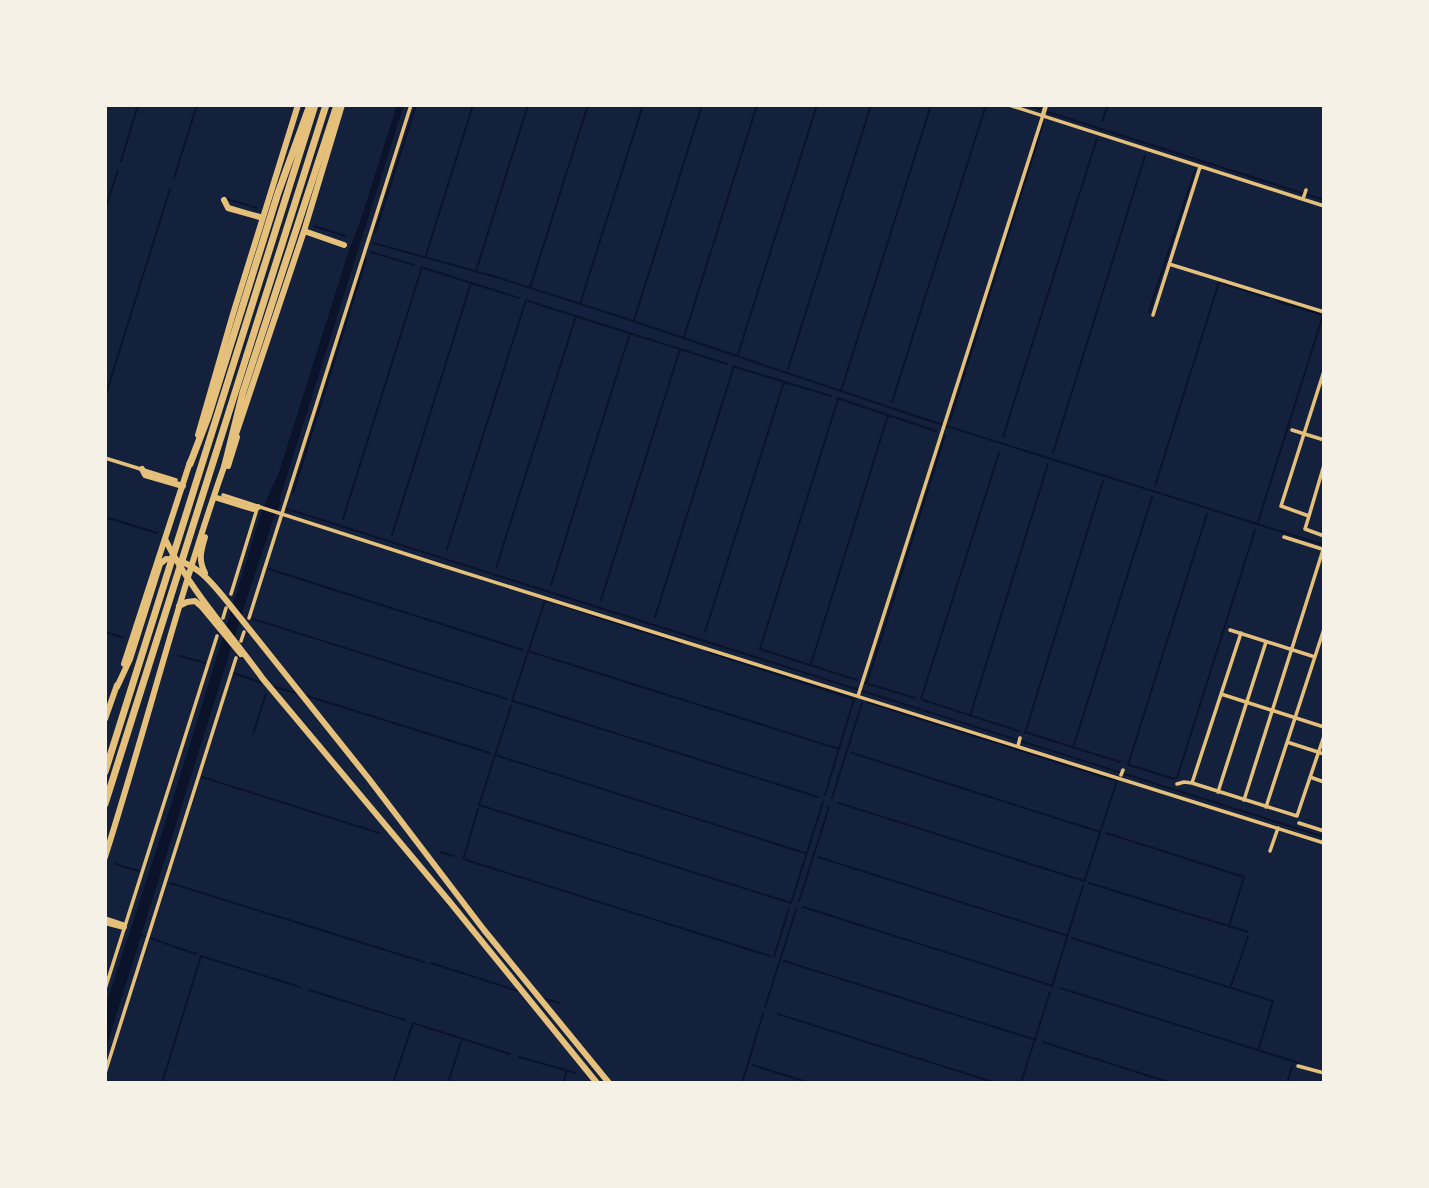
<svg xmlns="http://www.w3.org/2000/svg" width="1429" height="1188" font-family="Overpass,sans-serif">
	<rect width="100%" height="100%" fill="#14213d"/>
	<path fill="#0b132b" d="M 397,105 L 404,105 L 279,501 L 281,503 L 274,517 L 245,604 L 105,1051 L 105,1008 L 179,780 L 261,513 L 280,469 L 350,247 L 359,225 Z"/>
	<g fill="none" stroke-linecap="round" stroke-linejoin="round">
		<path stroke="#0b132b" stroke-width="2" d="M 1026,105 L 1324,200
			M 1102,121 L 1108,105
			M 121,161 L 138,105
			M 174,178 L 197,105
			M 228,199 L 257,208
			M 105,210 L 118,170
			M 314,226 L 346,236
			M 375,233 L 416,105
			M 373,243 L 493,276 L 624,318 L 918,417 L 1324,545
			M 371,252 L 414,265
			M 426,255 L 473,105
			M 424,268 L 519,298
			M 476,271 L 528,105
			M 530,288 L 588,105
			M 528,301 L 727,364
			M 580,304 L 643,105
			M 1149,312 L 1195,170
			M 634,320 L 702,105
			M 684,337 L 757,105
			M 738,354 L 817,105
			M 735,367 L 831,396
			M 788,369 L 871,105
			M 841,391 L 931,105
			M 105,397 L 170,189
			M 837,398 L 936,431
			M 838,399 L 760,649 L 857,680
			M 892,402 L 986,105
			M 950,420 L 1043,124
			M 1003,437 L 1097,138
			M 1053,453 L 1145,156
			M 1155,486 L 1219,282 L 1268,298
			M 293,493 L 366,259
			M 284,508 L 1324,837
			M 105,517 L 157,533
			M 343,519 L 422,267
			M 1258,522 L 1323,315 L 1277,301
			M 392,535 L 471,283
			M 447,549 L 526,300
			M 496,568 L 576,316
			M 269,569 L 523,650
			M 551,585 L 630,333
			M 601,600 L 680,349
			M 655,617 L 734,366
			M 253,619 L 507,699
			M 105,632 L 124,638
			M 705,632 L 784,382
			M 528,651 L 839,749
			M 708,652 L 854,699 L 825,795
			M 180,656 L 205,663
			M 811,664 L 888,415
			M 234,673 L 262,683
			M 865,683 L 915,698
			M 867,683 L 945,435
			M 274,687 L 296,693
			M 304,695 L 490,753
			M 921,699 L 999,453
			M 923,700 L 1019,731
			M 512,701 L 545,600 L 682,644
			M 513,701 L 818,797
			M 867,702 L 1117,781 L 1084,882
			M 970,716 L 1048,464
			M 1025,732 L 1120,762
			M 1025,733 L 1103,481
			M 253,734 L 266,694
			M 1073,748 L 1152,497
			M 852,753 L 1100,832
			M 495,755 L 805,853
			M 1128,765 L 1207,514
			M 1129,765 L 1175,779
			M 202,777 L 379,833
			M 1177,778 L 1255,530
			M 832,798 L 862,703
			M 839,803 L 1084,881
			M 479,805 L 791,903 L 823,802
			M 479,805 L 511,706
			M 1106,833 L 1244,877 L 1229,926
			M 440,852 L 454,856
			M 464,857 L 478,809
			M 818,857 L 1068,936
			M 463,859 L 770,956
			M 115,864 L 139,871
			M 170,883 L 424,962
			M 1089,883 L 1248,932
			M 799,901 L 829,807
			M 803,907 L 1053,986
			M 141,935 L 196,954
			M 1072,938 L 1273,1001 L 1258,1051
			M 774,957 L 789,908
			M 784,961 L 1036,1040
			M 431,963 L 518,991
			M 1231,985 L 1248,937
			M 1052,986 L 1083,886
			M 1060,988 L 1299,1063
			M 309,990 L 405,1020
			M 544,999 L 560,1003
			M 765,1007 L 796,910
			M 778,1014 L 996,1083
			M 1043,1042 L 1171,1083
			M 519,1057 L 576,1073
			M 753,1065 L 810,1083
			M 162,1083 L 201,956 L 300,987
			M 393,1083 L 413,1023 L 510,1054
			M 448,1083 L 461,1042
			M 563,1083 L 567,1071
			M 742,1083 L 763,1014
			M 1021,1083 L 1050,992
			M 1287,1083 L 1292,1066"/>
		<path stroke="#e5c07b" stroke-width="3.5" d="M 1009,105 L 1324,206
			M 1303,199 L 1306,190
			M 1169,264 L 1324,312
			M 1153,315 L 1200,167
			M 1324,371 L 1281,506 L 1309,516 L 1305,529 L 1324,536
			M 1292,430 L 1324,440
			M 105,458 L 176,480
			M 223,495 L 440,565 L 1324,843
			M 1309,516 L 1324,465
			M 1284,537 L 1322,549
			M 231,594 L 257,509
			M 223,618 L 226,608
			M 249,618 L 411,105
			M 1230,630 L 1315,657
			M 241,641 L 244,632
			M 1221,694 L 1324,727
			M 858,696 L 1043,115
			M 1287,742 L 1324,754
			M 1018,746 L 1020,738
			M 1121,775 L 1123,770
			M 1310,777 L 1324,782
			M 1192,783 L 1241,633
			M 1177,784 L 1184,782 L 1192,783 L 1297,816 L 1324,736
			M 1218,792 L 1266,642
			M 1244,800 L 1323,550
			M 1266,807 L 1324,629
			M 1299,823 L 1324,831
			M 1270,851 L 1278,828
			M 105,918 L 123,924
			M 105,989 L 217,636
			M 1298,1066 L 1324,1073
			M 105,1073 L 236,658"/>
		<path stroke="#e5c07b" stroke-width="4.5" d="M 1043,115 L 1046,105"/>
		<path stroke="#e5c07b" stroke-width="6" d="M 224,200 L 228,208 L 263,218
			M 304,231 L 344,245
			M 198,435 L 233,314 L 298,105
			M 235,437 L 304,231 L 342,105
			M 228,466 L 237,437
			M 142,469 L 145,475 L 183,486
			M 214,497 L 253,509 L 258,507
			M 205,537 C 201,550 198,560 205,573
			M 165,539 C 190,590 230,633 263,679 L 449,901 L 597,1083
			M 179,606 L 187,602 L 195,601 L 202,607 L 241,654
			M 124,664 L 190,462
			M 117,687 L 130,659 L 160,564 L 166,559 C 196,560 212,583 230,605 L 369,779 L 484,930 L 609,1083
			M 105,719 L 117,685
			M 105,857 C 147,725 180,591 226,461
			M 105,922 L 124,927"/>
		<path stroke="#e5c07b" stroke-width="7" d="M 190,464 L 208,417 L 278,193 L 310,105
			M 225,465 L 243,392 L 337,105
			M 105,772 L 315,105
			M 105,804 L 326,105"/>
	</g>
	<rect width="1429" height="1188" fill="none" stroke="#f6f1e7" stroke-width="214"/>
</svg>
